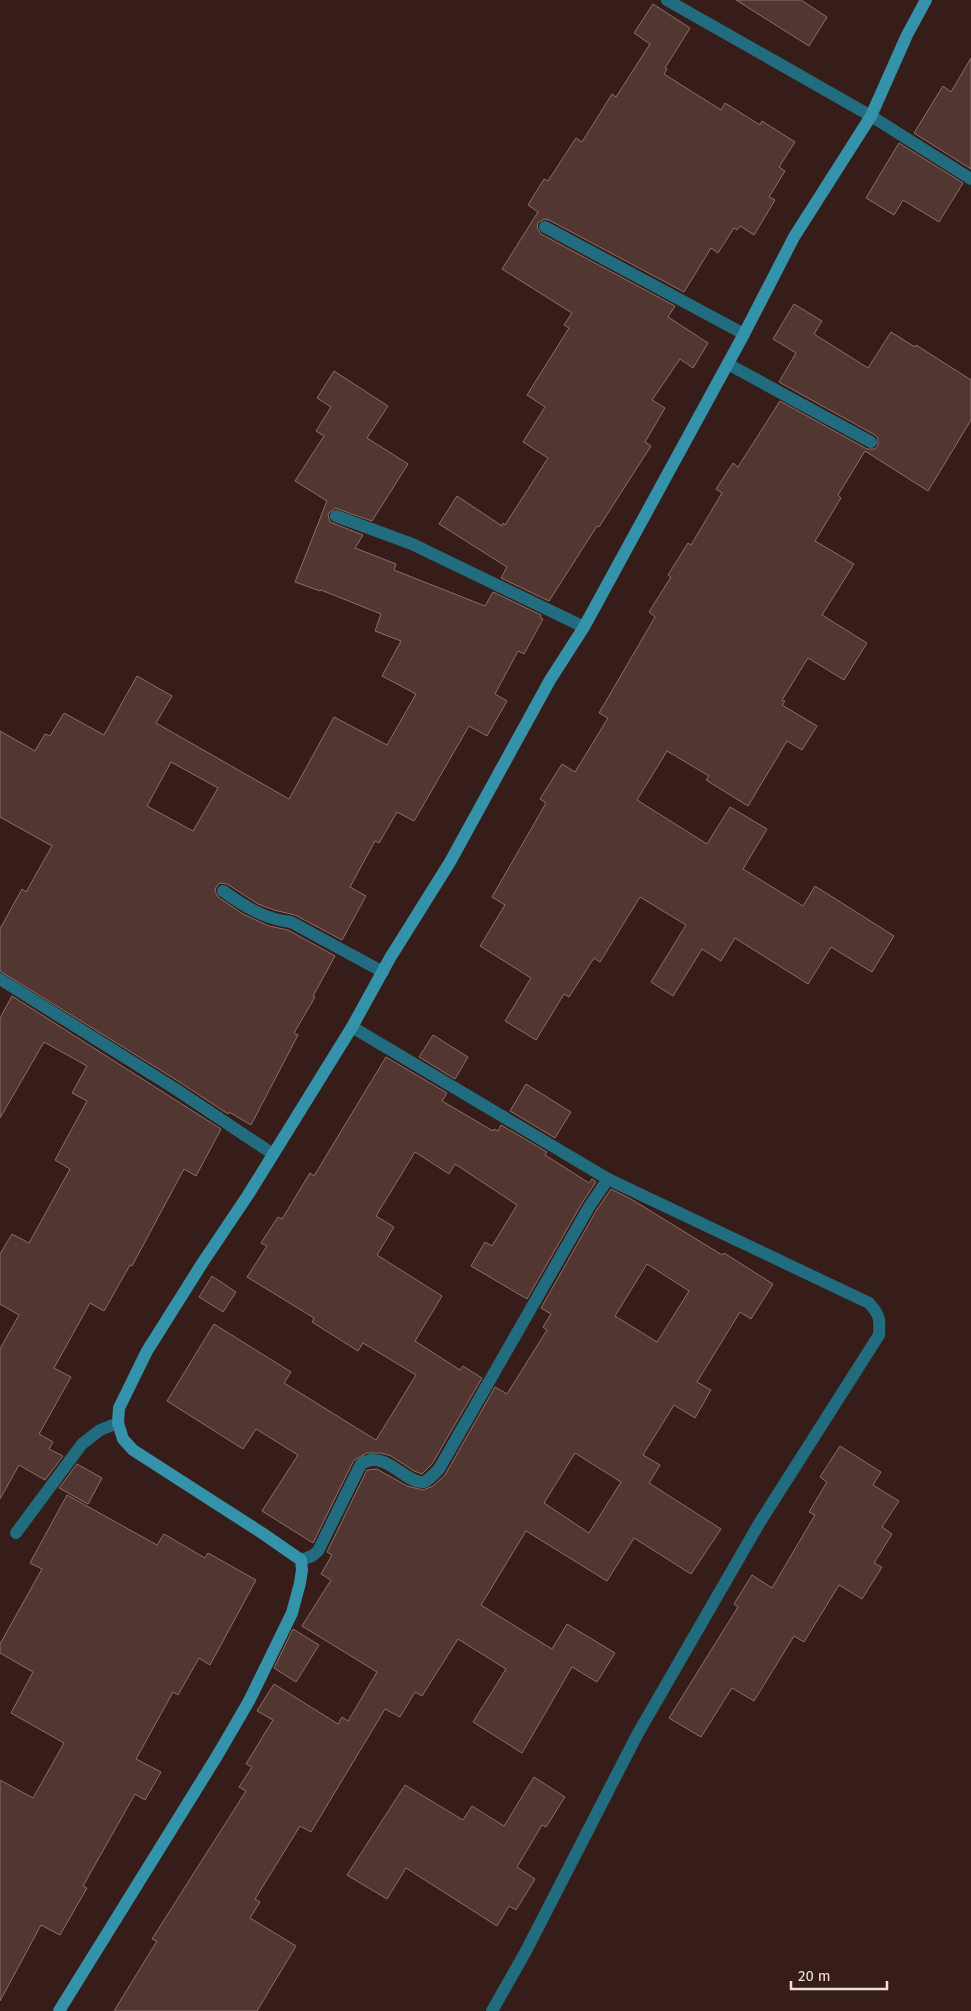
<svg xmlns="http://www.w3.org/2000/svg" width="971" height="2011" font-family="'Fira Sans',sans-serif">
	<rect width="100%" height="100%" fill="#361d19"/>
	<path fill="#523632" stroke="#8d6d68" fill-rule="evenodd" d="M 736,0 L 801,0 L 827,17 L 809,46 Z
		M 653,4 L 690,28 L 665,68 L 667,69 L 664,74 L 721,110 L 725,103 L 760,125 L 762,121 L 795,142 L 779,167 L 785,171 L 769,197 L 775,200 L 754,235 L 740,226 L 737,230 L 734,228 L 718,253 L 711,248 L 684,292 L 549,220 L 544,219 L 538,223 L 537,228 L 541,234 L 675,306 L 668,317 L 708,343 L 693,368 L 680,359 L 652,400 L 665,408 L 645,442 L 651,446 L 599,527 L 597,526 L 549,601 L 501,578 L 507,567 L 439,524 L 457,496 L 502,526 L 503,523 L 505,525 L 548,458 L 523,442 L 545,407 L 527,395 L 569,328 L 564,325 L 572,313 L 502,269 L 538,212 L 528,205 L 544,179 L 548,181 L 576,138 L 582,142 L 612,94 L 616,97 L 650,44 L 634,33 Z
		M 971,58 L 971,169 L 914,133 L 943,86 L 951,92 Z
		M 899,143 L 963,183 L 939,222 L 903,200 L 894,215 L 866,198 Z
		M 794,304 L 822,321 L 814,334 L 868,368 L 891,332 L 915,347 L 916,345 L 971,380 L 971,420 L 928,491 L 865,451 L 838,495 L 841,498 L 815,541 L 854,564 L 822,615 L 867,643 L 844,680 L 808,658 L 782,700 L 785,701 L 782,705 L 817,726 L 802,750 L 787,741 L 748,806 L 706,780 L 709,776 L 667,751 L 637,800 L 707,844 L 730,807 L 767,829 L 743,869 L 803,906 L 815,886 L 894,936 L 872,972 L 831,947 L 808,984 L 735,938 L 721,961 L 702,949 L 673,996 L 651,982 L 686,925 L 640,897 L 600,962 L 594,958 L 569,997 L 564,994 L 536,1040 L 505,1021 L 531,978 L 480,946 L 505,905 L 492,897 L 546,803 L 540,799 L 562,764 L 575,772 L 608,718 L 599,713 L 655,617 L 649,612 L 671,577 L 668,575 L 688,543 L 691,545 L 722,493 L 716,489 L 733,463 L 738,467 L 780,401 L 867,449 L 875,449 L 878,445 L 878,438 L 875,435 L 779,382 L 796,353 L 773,339 Z
		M 334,371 L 388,406 L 367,438 L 408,464 L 372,521 L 335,508 L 328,514 L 330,522 L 363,535 L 355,548 L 396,564 L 394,570 L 485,606 L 493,592 L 541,615 L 540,617 L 543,619 L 524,654 L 518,651 L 495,694 L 507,701 L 487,736 L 469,726 L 414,821 L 397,812 L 379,843 L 375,841 L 350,887 L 366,896 L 342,940 L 295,915 L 274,910 L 258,904 L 227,884 L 220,883 L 216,887 L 215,891 L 218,897 L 243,914 L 269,926 L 288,930 L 335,956 L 313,996 L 315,997 L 294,1033 L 298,1035 L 251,1125 L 229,1112 L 228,1114 L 178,1081 L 0,971 L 0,929 L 22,889 L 26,892 L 52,846 L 0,817 L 0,731 L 35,751 L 45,734 L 50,736 L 64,713 L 104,735 L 137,676 L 172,696 L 156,723 L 289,799 L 334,717 L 387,745 L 416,694 L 382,676 L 401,641 L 375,631 L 381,614 L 321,590 L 320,591 L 295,582 L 327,501 L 295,481 L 324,436 L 316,431 L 331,407 L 317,398 ZM 171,762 L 218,788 L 193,831 L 147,806 Z
		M 12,996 L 221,1129 L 196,1176 L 184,1169 L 132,1266 L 130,1265 L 104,1311 L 90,1303 L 54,1368 L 71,1377 L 39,1434 L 53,1442 L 49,1449 L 63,1456 L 45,1480 L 19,1465 L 0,1499 L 0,1349 L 19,1315 L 0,1304 L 0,1254 L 12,1234 L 29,1243 L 70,1169 L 55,1160 L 87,1101 L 72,1093 L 87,1066 L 44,1042 L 0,1118 L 0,1018 Z
		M 433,1035 L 468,1057 L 455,1079 L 419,1057 Z
		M 386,1057 L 447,1093 L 442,1101 L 493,1131 L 494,1129 L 498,1131 L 501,1125 L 547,1152 L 545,1155 L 589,1183 L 592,1179 L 596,1182 L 582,1203 L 527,1299 L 471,1266 L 485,1242 L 492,1246 L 517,1205 L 455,1164 L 449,1174 L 415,1152 L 376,1216 L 394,1227 L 377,1255 L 442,1296 L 415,1341 L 460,1370 L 463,1366 L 482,1378 L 432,1464 L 422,1474 L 414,1471 L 391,1456 L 381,1453 L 367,1453 L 354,1460 L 313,1543 L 262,1511 L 298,1455 L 256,1429 L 243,1449 L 167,1401 L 214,1324 L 291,1372 L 284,1383 L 376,1440 L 416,1375 L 363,1343 L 358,1351 L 312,1322 L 314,1318 L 247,1277 L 267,1246 L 261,1243 L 278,1217 L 282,1219 L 310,1173 L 314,1176 Z
		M 526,1084 L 571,1112 L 555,1138 L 510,1111 Z
		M 611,1189 L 631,1199 L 722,1255 L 724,1253 L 773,1284 L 751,1319 L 740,1312 L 697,1382 L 711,1390 L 695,1418 L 674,1405 L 643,1455 L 660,1465 L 649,1483 L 721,1529 L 691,1574 L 634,1538 L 607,1581 L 526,1531 L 481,1605 L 552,1649 L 567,1624 L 615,1653 L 597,1682 L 572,1667 L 522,1753 L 473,1722 L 506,1669 L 458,1639 L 422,1696 L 415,1692 L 400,1717 L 385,1709 L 311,1832 L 300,1826 L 255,1899 L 260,1902 L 250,1918 L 296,1946 L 257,2011 L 114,2011 L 157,1941 L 152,1939 L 246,1791 L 239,1787 L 252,1767 L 246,1764 L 273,1720 L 257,1711 L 274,1684 L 338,1724 L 342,1717 L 348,1721 L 377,1672 L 302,1626 L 331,1580 L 321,1574 L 332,1555 L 327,1552 L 367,1470 L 377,1469 L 407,1486 L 423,1490 L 433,1486 L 445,1475 L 495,1387 L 507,1394 L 547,1330 L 543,1327 L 551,1314 L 541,1308 L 596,1211 ZM 647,1264 L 689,1291 L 657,1342 L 615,1316 ZM 575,1453 L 621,1482 L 589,1533 L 544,1503 Z
		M 212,1276 L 236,1292 L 223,1312 L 199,1297 Z
		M 840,1446 L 881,1472 L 873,1485 L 899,1501 L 882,1527 L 892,1534 L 874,1563 L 882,1567 L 862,1599 L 839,1585 L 804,1642 L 794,1636 L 754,1701 L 732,1688 L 701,1737 L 669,1718 L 738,1607 L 734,1604 L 752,1575 L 772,1588 L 815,1515 L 809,1512 L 827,1482 L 820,1477 Z
		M 77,1464 L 102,1478 L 88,1504 L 59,1488 Z
		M 67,1495 L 157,1545 L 164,1534 L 205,1558 L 208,1553 L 256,1580 L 210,1665 L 199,1658 L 178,1695 L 173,1692 L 136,1759 L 161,1772 L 145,1800 L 135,1794 L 83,1886 L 87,1888 L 60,1935 L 41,1925 L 0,2001 L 0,1780 L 33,1798 L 64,1743 L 11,1713 L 33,1672 L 0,1653 L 0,1644 L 42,1569 L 30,1563 Z
		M 293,1629 L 319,1645 L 296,1682 L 274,1668 Z
		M 534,1777 L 565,1797 L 546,1827 L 542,1825 L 517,1867 L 535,1879 L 516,1910 L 509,1906 L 497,1926 L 406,1868 L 387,1899 L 347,1875 L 405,1785 L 463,1820 L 472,1806 L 504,1826 Z"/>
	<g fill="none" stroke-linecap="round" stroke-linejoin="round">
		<path stroke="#216d7f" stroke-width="12" d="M 667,0 L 871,116 L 971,179
			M 545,227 L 744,334
			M 728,364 L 871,442
			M 336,516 L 412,544 L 584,627
			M 223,891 C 244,906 264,919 291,922 L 383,972
			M 0,979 L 174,1088 L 273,1154
			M 16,1533 L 82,1444 L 100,1430 L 118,1423
			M 301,1560 L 312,1556 L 318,1551 L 361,1464 C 385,1448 406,1485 424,1482 C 429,1480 435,1473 439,1469 L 589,1207 L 608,1179 L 352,1027
			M 492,2011 L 526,1951 L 637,1735 L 760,1522 L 879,1335 C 880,1319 880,1315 869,1303 L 608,1179"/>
		<path stroke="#3493aa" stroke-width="12" d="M 59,2011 L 217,1756 L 249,1701 L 292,1613 L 300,1583 L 302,1570 L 301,1560 L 262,1533 L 133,1450 L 123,1439 L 118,1423 L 119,1408 L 147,1351 L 203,1262 L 248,1195 L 352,1027 L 390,958 L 450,862 L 550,680 L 584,627 L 744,334 L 794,237 L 871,116 L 907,35 L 926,0"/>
	</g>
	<path d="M791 1981v8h96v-8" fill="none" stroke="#f1dfdc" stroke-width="2.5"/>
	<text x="798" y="1981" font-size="15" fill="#f1dfdc" stroke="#361d19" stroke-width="4" paint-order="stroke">20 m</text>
</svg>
